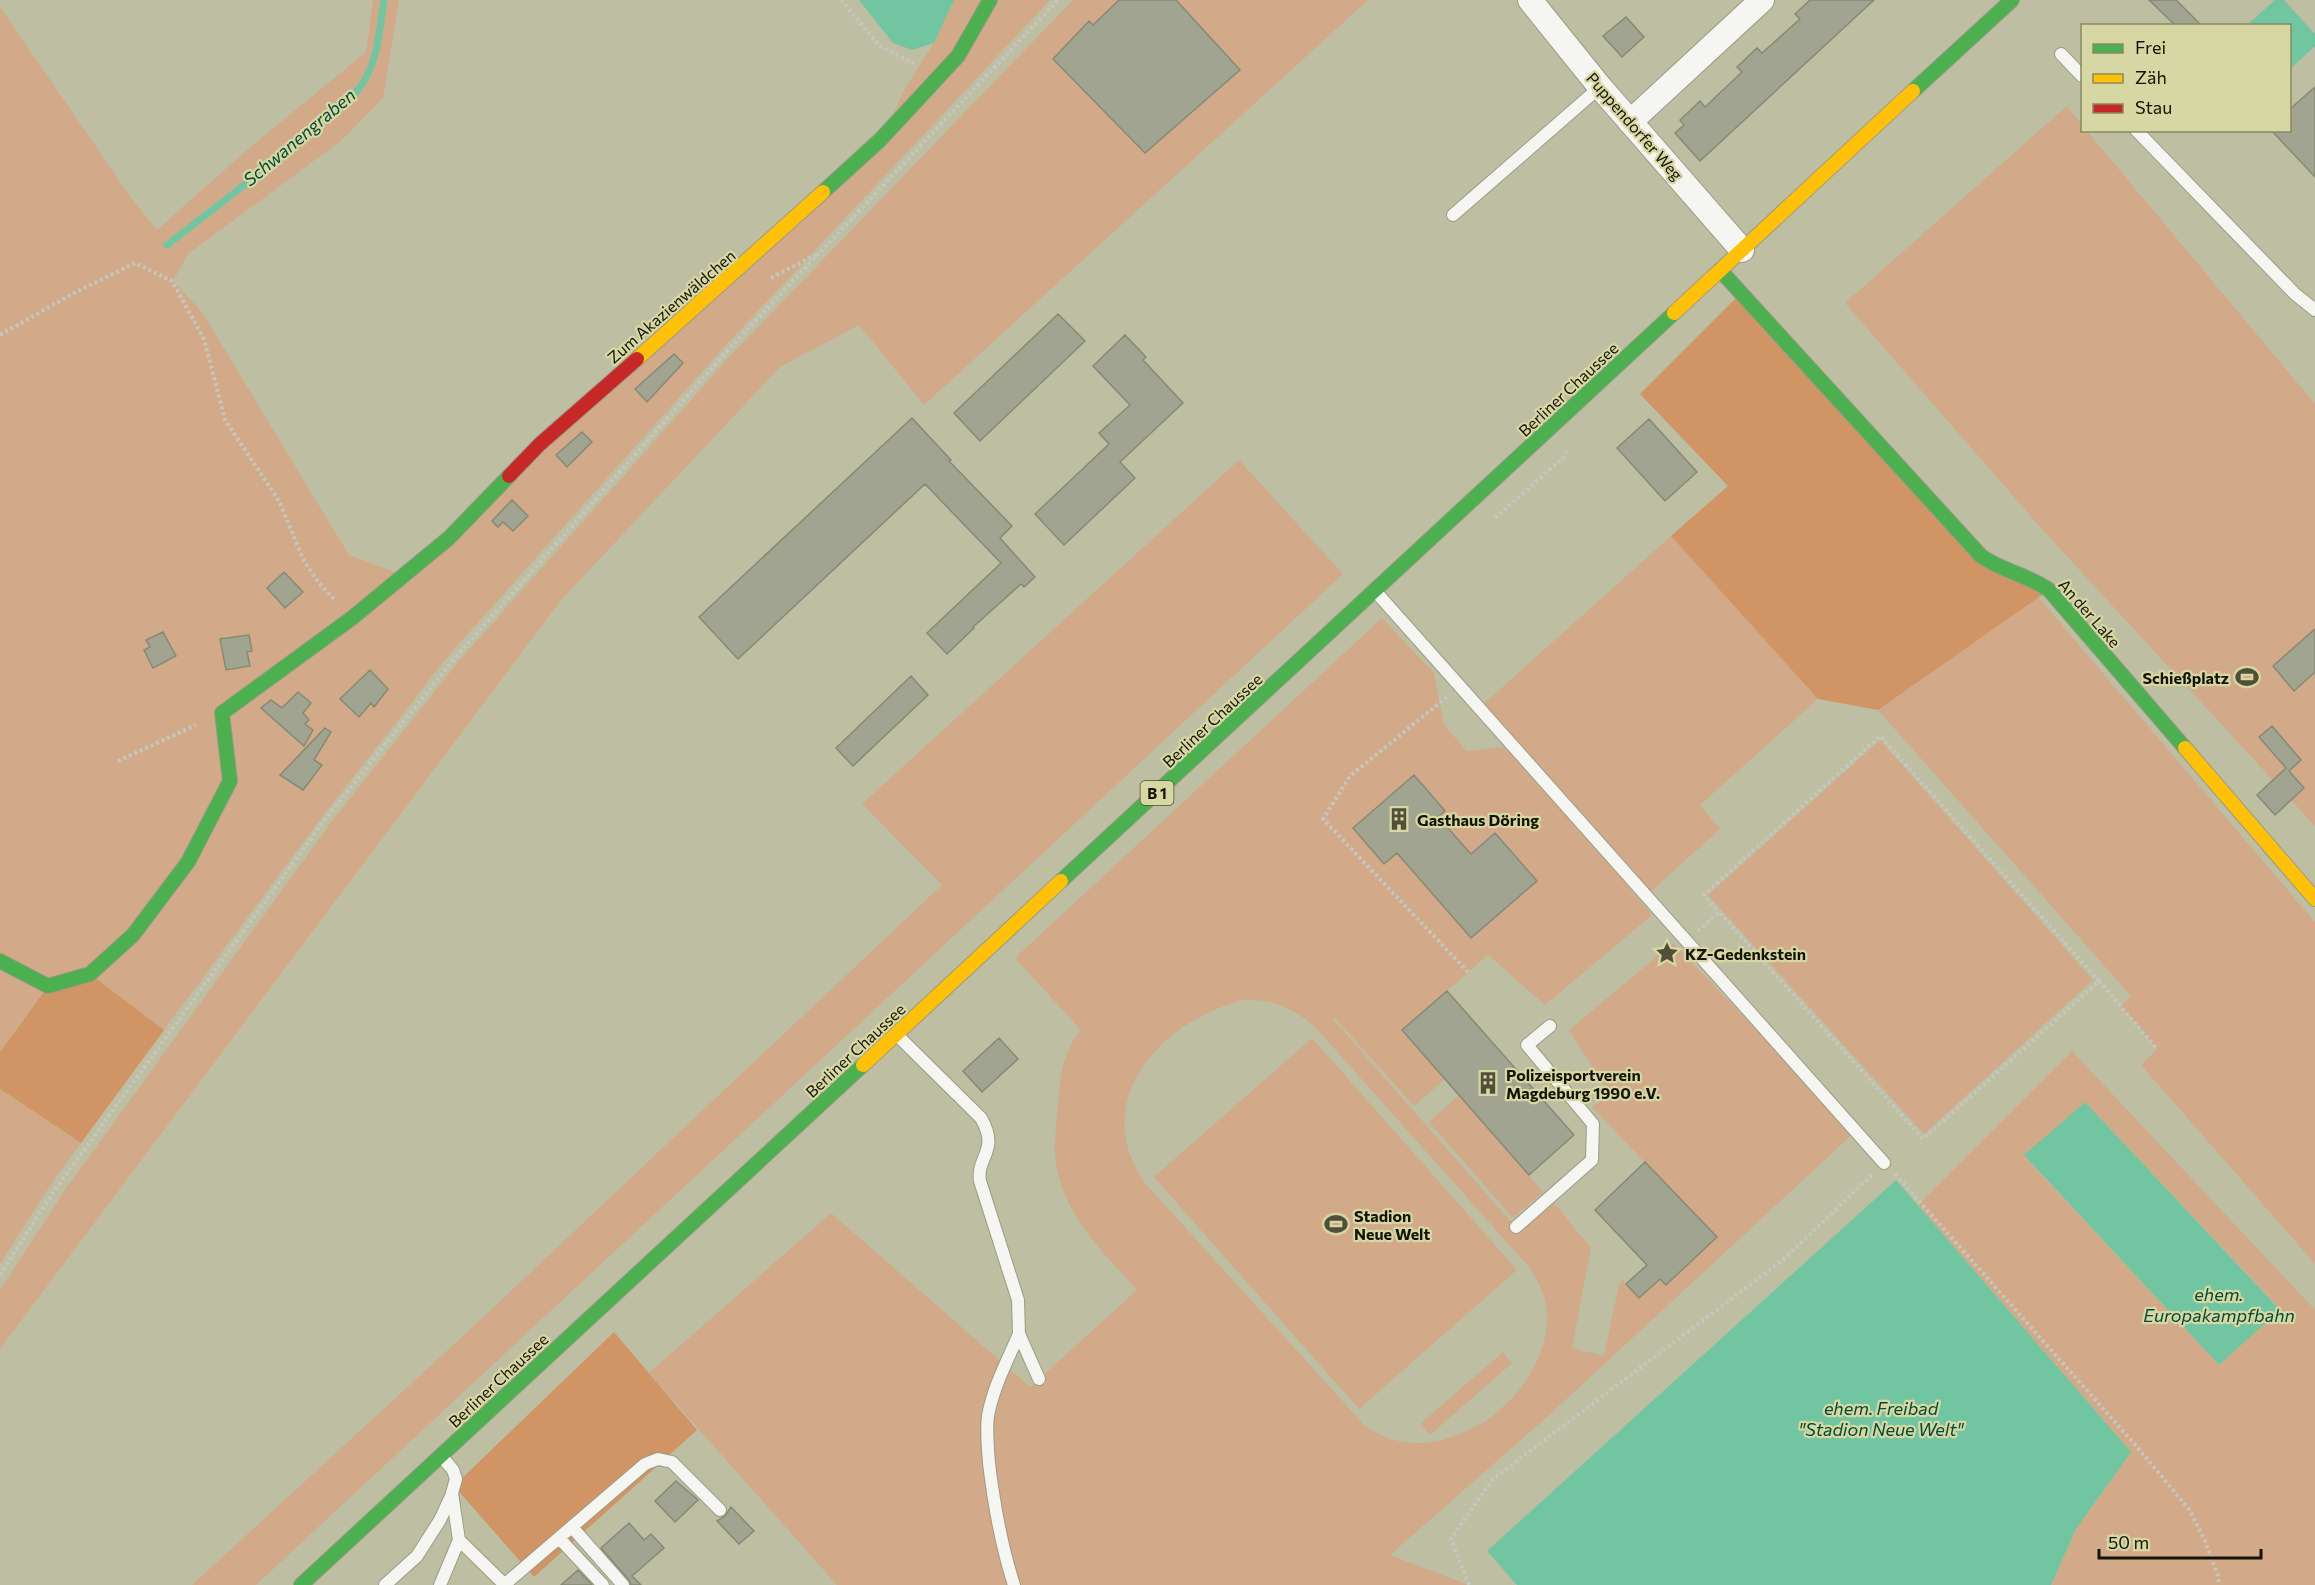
<svg xmlns="http://www.w3.org/2000/svg" width="2315" height="1585" font-family="Commissioner,sans-serif">
	<rect width="100%" height="100%" fill="#bebea3"/>
	<path fill="#d2aa89" fill-rule="evenodd" d="M 373,0 L 399,0 L 383,98 L 342,140 L 188,254 L 173,281 L 202,312 L 349,555 L 403,575 L 880,140 L 906,87 L 934,43 L 954,0 L 1050,0 L 727,344 L 449,655 L 322,817 L 164,1030 L 90,974 L 47,986 L 0,1052 L 0,7 L 132,199 L 157,230 L 248,149 L 366,52 Z
		M 1073,0 L 1368,0 L 924,405 L 859,325 L 780,367 L 562,599 L 0,1349 L 0,1290 L 65,1190 L 332,821 L 458,662 L 732,354 Z
		M 2067,106 L 2082,125 L 2082,130 L 2087,131 L 2315,404 L 2315,826 L 2041,528 L 1845,303 Z
		M 1239,460 L 1343,574 L 256,1585 L 192,1585 L 462,1337 L 942,885 L 862,804 Z
		M 1671,536 L 1818,699 L 1700,805 L 1720,829 L 1646,896 L 1527,765 L 1652,915 L 1545,1005 L 1488,955 L 1402,1030 L 1445,1079 L 1414,1106 L 1334,1017 L 1332,1018 L 1520,1232 L 1554,1203 L 1591,1248 L 1572,1348 L 1604,1356 L 1619,1284 L 1623,1280 L 1639,1297 L 1654,1284 L 1641,1270 L 1647,1265 L 1666,1285 L 1716,1237 L 1592,1107 L 1609,1093 L 1569,1030 L 1673,943 L 1855,1132 L 1546,1418 L 1390,1555 L 1469,1585 L 837,1585 L 649,1373 L 831,1213 L 1030,1387 L 1137,1290 C 1101,1250 1060,1212 1055,1155 C 1054,1138 1057,1120 1058,1104 C 1060,1077 1063,1051 1081,1030 L 1015,958 L 1382,618 L 1434,673 L 1444,725 L 1467,751 L 1511,746 L 1479,708 ZM 1414,776 L 1384,863 L 1353,828 ZM 1446,826 L 1471,854 L 1495,833 L 1536,881 L 1471,938 L 1404,861 ZM 1244,1000 C 1275,999 1295,1009 1317,1029 L 1529,1267 C 1540,1284 1549,1302 1547,1323 C 1541,1404 1436,1477 1365,1426 L 1145,1183 C 1087,1100 1162,1020 1244,1000 Z
		M 2038,597 L 2315,922 L 2315,1264 L 2141,1065 L 2157,1049 L 2121,1006 L 2131,996 L 1878,710 Z
		M 1880,740 L 2093,980 L 1924,1134 L 1708,895 Z
		M 1312,1038 L 1517,1270 L 1359,1409 L 1154,1177 Z
		M 2072,1051 L 2315,1310 L 2315,1585 L 2051,1585 L 2076,1529 L 2131,1452 L 1918,1205 ZM 2085,1102 L 2280,1309 L 2219,1365 L 2024,1156 Z
		M 0,1089 L 81,1143 L 55,1178 L 0,1264 Z
		M 1459,1095 L 1543,1192 L 1513,1218 L 1429,1122 Z
		M 1503,1352 L 1512,1363 L 1430,1435 L 1420,1424 Z"/>
	<path fill="#d09465" d="M 1738,296 L 1981,556 L 2049,590 L 1878,710 L 1818,699 L 1671,536 L 1728,486 L 1640,394 Z
		M 90,974 L 164,1030 L 81,1143 L 0,1089 L 0,1052 L 48,986 Z
		M 614,1332 L 697,1430 L 534,1577 L 454,1486 Z"/>
	<path fill="#71c6a1" d="M 859,0 L 954,0 L 934,43 L 912,50 L 893,43 Z
		M 2275,0 L 2284,0 L 2315,34 L 2315,46 L 2290,69 L 2290,26 L 2247,25 Z
		M 2085,1102 L 2280,1310 L 2219,1365 L 2024,1155 Z
		M 1896,1180 L 2131,1452 L 2076,1529 L 2051,1585 L 1517,1585 L 1487,1551 Z"/>
	<g fill="none" stroke-linecap="round" stroke-linejoin="round">
		<path stroke="#71c6a1" stroke-width="7" d="M 167,245 L 261,172 L 357,91 C 378,66 379,32 384,0"/>
	</g>
	<path fill="#a0a490" stroke="#868a75" stroke-width="1.5" d="M 1119,0 L 1176,0 L 1240,70 L 1145,153 L 1053,59 L 1089,21 L 1093,25 Z
		M 1810,0 L 1874,0 L 1700,161 L 1675,133 L 1684,125 L 1680,120 L 1700,101 L 1705,107 L 1742,72 L 1737,67 L 1757,48 L 1762,53 L 1800,19 L 1795,14 Z
		M 2149,0 L 2176,0 L 2202,26 L 2176,26 Z
		M 1626,17 L 1644,37 L 1622,57 L 1603,36 Z
		M 2315,87 L 2315,177 L 2271,130 L 2289,130 L 2289,110 Z
		M 1058,314 L 1085,341 L 980,441 L 954,413 Z
		M 1125,335 L 1146,357 L 1143,360 L 1183,403 L 1120,462 L 1135,478 L 1064,545 L 1035,514 L 1109,444 L 1099,433 L 1130,405 L 1093,366 Z
		M 674,354 L 683,363 L 647,402 L 635,389 Z
		M 912,418 L 951,460 L 949,461 L 1012,526 L 1000,538 L 1035,577 L 1024,587 L 1021,584 L 973,627 L 974,628 L 947,654 L 927,633 L 1001,563 L 925,484 L 738,659 L 699,617 Z
		M 1649,419 L 1697,472 L 1665,501 L 1617,448 Z
		M 582,432 L 592,442 L 567,467 L 556,455 Z
		M 512,500 L 528,516 L 513,531 L 503,522 L 498,527 L 492,521 Z
		M 284,572 L 303,592 L 285,608 L 267,588 Z
		M 2315,629 L 2315,672 L 2294,691 L 2273,666 Z
		M 163,632 L 176,656 L 153,668 L 144,650 L 150,647 L 146,640 Z
		M 249,635 L 252,651 L 247,652 L 250,666 L 226,670 L 220,639 Z
		M 370,670 L 388,689 L 374,707 L 371,703 L 359,717 L 340,699 Z
		M 911,676 L 928,695 L 853,766 L 836,748 Z
		M 298,692 L 311,703 L 303,713 L 309,720 L 305,724 L 313,730 L 304,746 L 261,708 L 271,700 L 282,708 Z
		M 2272,726 L 2301,760 L 2289,771 L 2304,788 L 2275,815 L 2257,795 L 2286,768 L 2259,737 Z
		M 325,728 L 331,732 L 314,760 L 322,765 L 303,790 L 280,775 Z
		M 1414,775 L 1445,811 L 1438,817 L 1471,854 L 1495,833 L 1537,881 L 1471,938 L 1397,853 L 1384,864 L 1353,828 Z
		M 1447,991 L 1574,1135 L 1529,1175 L 1402,1030 Z
		M 999,1038 L 1018,1059 L 982,1092 L 963,1071 Z
		M 1645,1162 L 1717,1237 L 1666,1285 L 1660,1279 L 1639,1298 L 1626,1284 L 1647,1265 L 1595,1210 Z
		M 676,1481 L 698,1500 L 675,1522 L 655,1501 Z
		M 731,1507 L 754,1531 L 739,1544 L 717,1521 L 725,1516 Z
		M 629,1523 L 644,1540 L 651,1534 L 664,1548 L 632,1576 L 641,1585 L 631,1585 L 629,1580 L 601,1548 Z
		M 578,1570 L 592,1585 L 561,1585 Z"/>
	<g fill="none" stroke-linecap="round" stroke-linejoin="round">
		<g stroke="#9b9b86" stroke-width="14">
			<path id="lane" d="M 2061,54 L 2082,76
				M 2136,130 L 2295,294 L 2315,310
				M 1453,215 L 1600,87
				M 1376,592 L 1884,1163
				M 897,1035 L 981,1118 C 1000,1151 976,1157 980,1181 L 1018,1300 L 1019,1334 L 1039,1379
				M 1516,1227 L 1592,1160 L 1593,1124 L 1527,1045 L 1550,1026
				M 572,1527 L 623,1585
				M 559,1538 L 603,1585
				M 459,1540 L 505,1585
				M 385,1585 L 417,1556 L 440,1520 L 452,1494
				M 440,1585 L 459,1540 L 452,1493 L 456,1479 L 453,1470 L 442,1457
				M 504,1585 L 645,1464 L 658,1459 L 672,1462 L 720,1510
				M 1014,1585 C 1001,1545 994,1505 989,1463 C 988,1448 986,1431 988,1416 C 993,1388 1007,1361 1019,1334"/>
		</g>
		<g stroke="#9b9b86" stroke-width="26">
			<path id="street" d="M 1530,0 L 1600,87 L 1742,250
				M 1630,122 L 1762,0"/>
		</g>
		<g stroke="#9b9b86" stroke-width="16">
			<path id="fast" d="M 1913,91 L 2012,0
				M 823,192 L 880,140 L 958,56 L 990,0
				M 1720,270 L 1981,556 C 2002,571 2028,575 2049,590 L 2185,748
				M 1061,881 L 1674,313
				M 0,961 L 48,986 L 90,974 L 133,935 L 188,862 L 230,781 L 222,713 L 352,618 L 449,538 L 509,476
				M 301,1585 L 863,1065"/>
		</g>
		<g stroke="#9b9b86" stroke-width="16">
			<path id="slow" d="M 1674,313 L 1913,91
				M 637,359 L 823,192
				M 2185,748 L 2315,899
				M 863,1065 L 1061,881"/>
		</g>
		<g stroke="#9b9b86" stroke-width="16">
			<path id="jam" d="M 509,476 L 540,444 L 637,359"/>
		</g>
		<path stroke="#c6c6bd" stroke-width="4" stroke-dasharray="3 3" stroke-linecap="butt" d="M 841,0 L 880,46 L 914,64
			M 771,278 L 817,254
			M 0,335 L 74,293 L 135,263 L 172,281 L 204,339 L 225,420 L 279,501 L 304,561 L 319,583 L 335,600
			M 1495,518 L 1564,457 L 1568,450
			M 1447,697 L 1350,776 L 1323,819 L 1468,972
			M 118,761 L 196,725
			M 1698,931 L 1719,912 L 1923,1139 L 2099,981 L 1880,736 L 1704,895 L 1719,912
			M 2099,981 L 2157,1049
			M 1895,1174 L 2137,1447 L 2189,1509 L 2205,1541 L 2218,1576 L 2219,1585
			M 0,1275 L 52,1194 L 326,818 L 454,659 L 729,349 L 1058,0
			M 1469,1585 L 1451,1539 L 1493,1479 L 1783,1260 L 1873,1174"/>
		<use href="#lane" stroke="#f5f5f1" stroke-width="12"/>
		<use href="#street" stroke="#f5f5f1" stroke-width="24"/>
		<use href="#fast" stroke="#4caf50" stroke-width="14"/>
		<use href="#slow" stroke="#ffc107" stroke-width="14"/>
		<use href="#jam" stroke="#c62828" stroke-width="14"/>
	</g>
	<defs>
		<g id="stadium-bare" transform="scale(1.8)"><path d="M0-5a6.5 5 0 1 0 0 10a6.5 5 0 1 0 0-10ZM-3.5-1.8h7v3.6h-7Z" fill="#50503a" stroke="#d7d7a3" stroke-width="2.5" paint-order="stroke"/></g>
		<g id="building-bare" transform="scale(1.8)"><path d="M-4-6H4V6H1V3H-1V6H-4ZM-2.5-4.3h1.7v1.8h-1.7ZM.8-4.3h1.7v1.8H.8ZM-2.5-1h1.7V.8h-1.7ZM.8-1h1.7V.8H.8Z" fill="#50503a" stroke="#d7d7a3" stroke-width="2.5" paint-order="stroke"/></g>
		<g id="sight-bare" transform="scale(1.8)"><path d="M0-6L1.8-2.2L6-1.7L2.9 1.2L3.7 5.4L0 3.3L-3.7 5.4L-2.9 1.2L-6-1.7L-1.8-2.2Z" fill="#50503a" stroke="#d7d7a3" stroke-width="2.5" paint-order="stroke"/></g>
	</defs>
	<g fill-rule="evenodd">
		<use href="#stadium-bare" x="2247" y="677"/>
		<use href="#building-bare" x="1399" y="819"/>
		<use href="#sight-bare" x="1667" y="953"/>
		<use href="#building-bare" x="1488" y="1083"/>
		<use href="#stadium-bare" x="1336" y="1224"/>
	</g>
	<g text-anchor="middle" dominant-baseline="central" stroke-width="4.5" stroke-linejoin="round" paint-order="stroke">
		<rect fill="#d7d7a3" stroke="#4e4e32" stroke-width="1.5" x="1140.5" y="781" width="33" height="24" rx="4.5"/>
		<g font-size="15" font-weight="bold" fill="#141402">
			<text x="1157" y="793">B 1</text>
		</g>
		<g font-size="16" fill="#141402" stroke="#d7d7a3">
			<text transform="translate(1635 126) rotate(49)">Puppendorfer Weg</text>
			<text transform="translate(671 306) rotate(-41)">Zum Akazienwäldchen</text>
			<text transform="translate(1568 389) rotate(-43)">Berliner Chaussee</text>
			<text transform="translate(2090 613) rotate(49)">An der Lake</text>
			<text transform="translate(1212 720) rotate(-43)">Berliner Chaussee</text>
			<text transform="translate(855 1050) rotate(-43)">Berliner Chaussee</text>
			<text transform="translate(498 1380) rotate(-43)">Berliner Chaussee</text>
		</g>
		<g font-size="16" font-weight="bold" fill="#141402" stroke="#d7d7a3" text-anchor="start">
			<text x="2229" y="677" text-anchor="end">Schießplatz</text>
			<text x="1417" y="819">Gasthaus Döring</text>
			<text x="1685" y="953">KZ-Gedenkstein</text>
			<text x="1506" y="1074">Polizeisportverein<tspan x="1506" dy="18">Magdeburg 1990 e.V.</tspan></text>
			<text x="1354" y="1215">Stadion<tspan x="1354" dy="18">Neue Welt</tspan></text>
		</g>
		<g font-size="18" font-style="italic" fill="#004a36" stroke="#d7d7a3">
			<text transform="translate(299 137) rotate(-40)">Schwanengraben</text>
			<text x="2219" y="1294">ehem.<tspan x="2219" dy="21">Europakampfbahn</tspan></text>
			<text x="1881" y="1408">ehem. Freibad<tspan x="1881" dy="21">"Stadion Neue Welt"</tspan></text>
		</g>
	</g>
	<rect x="2081" y="24" width="210" height="108" fill="#d7d7a3" stroke="#898963" stroke-width="1.5"/>
	<rect x="2093" y="44" width="30" height="9" fill="#4caf50" stroke="#898963" stroke-width="1.5"/>
	<text x="2135" y="54" font-size="18" fill="#141402">Frei</text>
	<rect x="2093" y="74" width="30" height="9" fill="#ffc107" stroke="#898963" stroke-width="1.5"/>
	<text x="2135" y="84" font-size="18" fill="#141402">Zäh</text>
	<rect x="2093" y="104" width="30" height="9" fill="#c62828" stroke="#898963" stroke-width="1.5"/>
	<text x="2135" y="114" font-size="18" fill="#141402">Stau</text>
	<path d="M2099 1549v9h162v-9" fill="none" stroke="#141402" stroke-width="3"/>
	<text x="2108" y="1549" font-size="18" fill="#141402" stroke="#d7d7a3" stroke-width="4.5" paint-order="stroke">50 m</text>
</svg>
